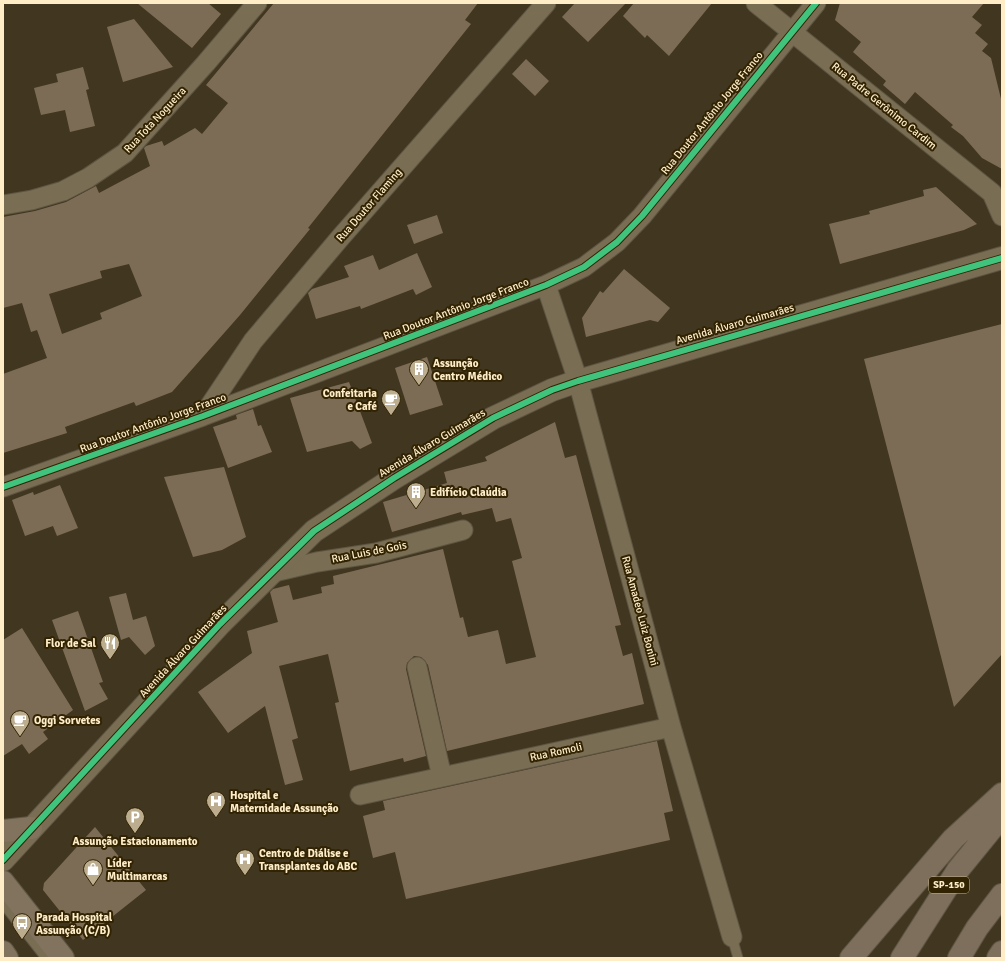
<svg xmlns="http://www.w3.org/2000/svg" width="1005" height="961" font-family="Signika,sans-serif">
	<rect width="100%" height="100%" fill="#413721"/>
	<path fill="#7d6c55" fill-rule="evenodd" d="M 137,3 L 208,3 L 221,14 L 192,48 Z
		M 274,3 L 478,3 L 465,20 L 471,24 L 308,228 L 310,229 L 240,315 L 172,392 L 136,406 L 134,402 L 65,427 L 67,433 L 3,453 L 3,374 L 47,358 L 37,330 L 31,332 L 22,303 L 3,308 L 3,217 L 35,211 L 66,202 L 96,186 L 99,193 L 150,166 L 144,148 L 146,146 L 162,141 L 164,146 L 195,128 L 202,134 L 228,103 L 206,85 ZM 129,264 L 142,296 L 100,313 L 102,319 L 62,334 L 49,294 L 102,278 L 100,271 Z
		M 575,3 L 626,3 L 588,42 L 562,17 Z
		M 634,3 L 712,3 L 669,56 L 647,35 L 645,38 L 623,16 Z
		M 840,3 L 984,3 L 972,17 L 982,25 L 975,33 L 988,44 L 982,51 L 991,58 L 1002,103 L 1002,169 L 982,158 L 963,136 L 951,127 L 953,125 L 915,92 L 905,104 L 883,85 L 886,81 L 853,52 L 861,42 L 835,20 Z
		M 134,19 L 173,67 L 123,82 L 107,27 Z
		M 526,59 L 549,81 L 535,96 L 512,74 Z
		M 83,67 L 89,89 L 86,90 L 95,126 L 70,132 L 65,110 L 41,115 L 34,88 L 58,82 L 56,74 Z
		M 936,187 L 977,224 L 964,230 L 840,264 L 829,224 L 870,214 L 869,211 L 924,196 L 923,190 Z
		M 437,215 L 443,233 L 414,244 L 407,225 Z
		M 417,253 L 432,287 L 416,295 L 413,289 L 361,309 L 360,306 L 316,319 L 308,293 L 312,289 L 349,277 L 344,266 L 373,255 L 379,270 Z
		M 624,269 L 670,308 L 658,322 L 650,320 L 586,337 L 582,318 L 600,291 L 603,293 Z
		M 1002,324 L 1002,654 L 954,707 L 864,359 Z
		M 427,357 L 443,405 L 410,415 L 395,368 Z
		M 349,382 L 372,443 L 360,449 L 352,441 L 307,452 L 290,398 Z
		M 253,409 L 258,426 L 261,425 L 272,452 L 228,468 L 213,427 L 237,419 L 236,415 Z
		M 555,422 L 565,458 L 576,455 L 621,625 L 615,626 L 623,656 L 632,653 L 644,704 L 447,751 L 428,665 L 421,657 L 414,656 L 407,663 L 406,669 L 426,756 L 404,762 L 403,758 L 350,771 L 335,703 L 339,702 L 328,654 L 279,666 L 298,738 L 292,740 L 303,780 L 285,785 L 265,706 L 228,733 L 198,692 L 252,653 L 247,631 L 278,622 L 270,592 L 273,589 L 289,585 L 293,600 L 322,593 L 321,587 L 334,584 L 333,576 L 443,549 L 460,618 L 463,617 L 468,637 L 498,630 L 506,664 L 536,657 L 512,561 L 522,558 L 511,518 L 496,522 L 492,508 L 462,515 L 461,512 L 392,532 L 383,502 L 447,483 L 444,472 L 487,461 L 485,457 Z
		M 224,467 L 246,537 L 222,550 L 193,557 L 164,477 Z
		M 60,485 L 78,528 L 57,536 L 53,526 L 25,536 L 12,500 L 33,492 L 34,495 Z
		M 126,593 L 133,620 L 146,616 L 155,646 L 145,655 L 129,637 L 121,640 L 109,597 Z
		M 78,611 L 103,682 L 99,683 L 108,699 L 85,711 L 52,620 Z
		M 22,628 L 73,710 L 43,732 L 48,739 L 29,754 L 22,744 L 3,756 L 3,640 Z
		M 657,741 L 673,811 L 664,813 L 670,840 L 406,899 L 395,852 L 373,858 L 363,816 L 385,810 L 383,801 Z
		M 95,827 L 146,890 L 83,940 L 43,890 L 44,883 Z"/>
	<g fill="none" stroke-linecap="round" stroke-linejoin="round">
		<g stroke="#5e5542" stroke-width="11">
			<path id="lane" d="M 3,896 L 8,910 L 46,958
				M 732,937 L 738,958"/>
		</g>
		<g stroke="#5e5542" stroke-width="21">
			<path id="street" d="M 756,3 L 992,193 L 1002,216
				M 3,205 L 32,200 L 63,191 L 88,178 L 125,153 L 206,63 L 257,3
				M 546,285 L 578,381 L 671,727 L 732,937
				M 203,416 L 253,341 L 340,238 L 546,3
				M 3,487 L 203,416 L 546,285 L 584,267 L 617,242 L 642,216 L 816,3
				M 274,572 L 317,562 L 376,553 L 463,530
				M 417,667 L 442,777
				M 360,795 L 671,727"/>
		</g>
		<g stroke="#5e5542" stroke-width="24">
			<path id="secondary" d="M 3,860 L 220,624 L 314,531 L 394,478 L 493,418 L 552,390 L 578,381 L 1002,258"/>
		</g>
		<g stroke="#5e5542" stroke-width="24">
			<path id="primary" d="M 3,831 L 31,828
				M 3,882 L 63,958
				M 3,952 L 7,958"/>
		</g>
		<g stroke="#5e5542" stroke-width="24">
			<path id="highway" d="M 851,958 L 953,839 L 1002,794
				M 902,958 L 958,870 L 1002,816
				M 959,958 L 977,928 L 1002,895
				M 998,958 L 1002,952"/>
		</g>
		<use href="#lane" stroke="#796d54" stroke-width="9"/>
		<use href="#street" stroke="#796d54" stroke-width="19"/>
		<use href="#secondary" stroke="#796d54" stroke-width="22"/>
		<use href="#primary" stroke="#82735f" stroke-width="22"/>
		<use href="#highway" stroke="#7e6e5c" stroke-width="22"/>
		<g stroke="#322403" stroke-width="8">
			<path id="cycleway" d="M 3,487 L 203,416 L 546,285 L 584,267 L 617,242 L 642,216 L 816,3
				M 3,860 L 220,624 L 314,531 L 394,478 L 493,418 L 552,390 L 578,381 L 1002,258"/>
		</g>
		<use href="#cycleway" stroke="#40c37c" stroke-width="6"/>
	</g>
	<defs>
		<g id="building-pin" transform="scale(1)"><path d="M0 17L-7.5 6A9.5 9.5 0 1 1 7.5 6Z" fill="#bcad8e" stroke="#322403"/><path d="M-4-6H4V6H1V3H-1V6H-4ZM-2.5-4.3h1.7v1.8h-1.7ZM.8-4.3h1.7v1.8H.8ZM-2.5-1h1.7V.8h-1.7ZM.8-1h1.7V.8H.8Z" fill="#fff"/></g>
		<g id="cafe-pin" transform="scale(1)"><path d="M0 17L-7.5 6A9.5 9.5 0 1 1 7.5 6Z" fill="#bcad8e" stroke="#322403"/><path d="M-5.5-4.5H6V0H3Q3 3.5 0 3.5H-2.5Q-5.5 3.5-5.5 0ZM3-3.2v2h1.7v-2ZM-6 4.5H4V6H-6Z" fill="#fff"/></g>
		<g id="restaurant-pin" transform="scale(1)"><path d="M0 17L-7.5 6A9.5 9.5 0 1 1 7.5 6Z" fill="#bcad8e" stroke="#322403"/><path d="M-5-6h1v4h1v-4h1v4h1v-4h1v5L-1.5 .5V6h-2V.5L-5-1ZM5-6V6H3V1.5H1.5Q1.5-4 5-6Z" fill="#fff"/></g>
		<g id="hospital-pin" transform="scale(1)"><path d="M0 17L-7.5 6A9.5 9.5 0 1 1 7.5 6Z" fill="#bcad8e" stroke="#322403"/><path d="M-5-5h3v3.5h4V-5h3V5h-3V1.5h-4V5h-3Z" fill="#fff"/></g>
		<g id="parking-pin" transform="scale(1)"><path d="M0 17L-7.5 6A9.5 9.5 0 1 1 7.5 6Z" fill="#bcad8e" stroke="#322403"/><path d="M-3.5-5.5H1a3.5 3.5 0 0 1 0 7H-1V5.5H-3.5ZM-1-3.4V-.6H.8a1.4 1.4 0 0 0 0-2.8Z" fill="#fff"/></g>
		<g id="shop-pin" transform="scale(1)"><path d="M0 17L-7.5 6A9.5 9.5 0 1 1 7.5 6Z" fill="#bcad8e" stroke="#322403"/><path d="M-5-2.5h2.3a2.7 3.5 0 0 1 5.4 0H5L5.5 6h-11ZM-1.5-2.5h3a1.5 2.3 0 0 0-3 0Z" fill="#fff"/></g>
		<g id="bus-pin" transform="scale(1)"><path d="M0 17L-7.5 6A9.5 9.5 0 1 1 7.5 6Z" fill="#bcad8e" stroke="#322403"/><path d="M-5-6H5V4H4V6H2V4H-2V6H-4V4H-5ZM-3.5-4V0h7V-4ZM-3.5 1.2v1.5H-2V1.2ZM2 1.2v1.5H3.5V1.2Z" fill="#fff"/></g>
	</defs>
	<g fill-rule="evenodd">
		<use href="#building-pin" x="419" y="369"/>
		<use href="#cafe-pin" x="391" y="399"/>
		<use href="#building-pin" x="416" y="492"/>
		<use href="#restaurant-pin" x="110" y="643"/>
		<use href="#cafe-pin" x="20" y="720"/>
		<use href="#hospital-pin" x="216" y="801"/>
		<use href="#parking-pin" x="135" y="817"/>
		<use href="#hospital-pin" x="245" y="859"/>
		<use href="#shop-pin" x="93" y="869"/>
		<use href="#bus-pin" x="22" y="923"/>
	</g>
	<g text-anchor="middle" dominant-baseline="central" stroke-width="4" stroke-linejoin="round" paint-order="stroke">
		<rect fill="#322403" stroke="#c2b18d" stroke-width="1" x="929" y="877" width="40" height="16" rx="3"/>
		<g font-size="10" font-weight="bold" fill="#ffedc8">
			<text x="949" y="885">SP-150</text>
		</g>
		<g font-size="11" fill="#ffedc8" stroke="#322403">
			<text transform="translate(884 106) rotate(39)">Rua Padre Gerônimo Cardim</text>
			<text transform="translate(712 113) rotate(-51)">Rua Doutor Antônio Jorge Franco</text>
			<text transform="translate(155 120) rotate(-47)">Rua Tota Nogueira</text>
			<text transform="translate(369 205) rotate(-49)">Rua Doutor Flaming</text>
			<text transform="translate(456 309) rotate(-21)">Rua Doutor Antônio Jorge Franco</text>
			<text transform="translate(735 324) rotate(-16)">Avenida Álvaro Guimarães</text>
			<text transform="translate(153 423) rotate(-20)">Rua Doutor Antônio Jorge Franco</text>
			<text transform="translate(432 443) rotate(-31)">Avenida Álvaro Guimarães</text>
			<text transform="translate(369 552) rotate(-11)">Rua Luis de Gois</text>
			<text transform="translate(640 611) rotate(75)">Rua Amadeo Luiz Bonini</text>
			<text transform="translate(183 651) rotate(-47)">Avenida Álvaro Guimarães</text>
			<text transform="translate(556 752) rotate(-12)">Rua Romoli</text>
		</g>
		<g font-size="11" font-weight="bold" fill="#ffedc8" stroke="#322403" text-anchor="start">
			<text x="433" y="363">Assunção<tspan x="433" dy="13">Centro Médico</tspan></text>
			<text x="377" y="393" text-anchor="end">Confeitaria<tspan x="377" dy="13">e Café</tspan></text>
			<text x="430" y="492">Edifício Claúdia</text>
			<text x="96" y="643" text-anchor="end">Flor de Sal</text>
			<text x="34" y="720">Oggi Sorvetes</text>
			<text x="230" y="795">Hospital e<tspan x="230" dy="13">Maternidade Assunção</tspan></text>
			<text x="135" y="841" text-anchor="middle">Assunção Estacionamento</text>
			<text x="259" y="853">Centro de Diálise e<tspan x="259" dy="13">Transplantes do ABC</tspan></text>
			<text x="107" y="863">Líder<tspan x="107" dy="13">Multimarcas</tspan></text>
			<text x="36" y="917">Parada Hospital<tspan x="36" dy="13">Assunção (C/B)</tspan></text>
		</g>
	</g>
	<rect width="1005" height="961" fill="none" stroke="#ffedc8" stroke-width="8"/>
</svg>
